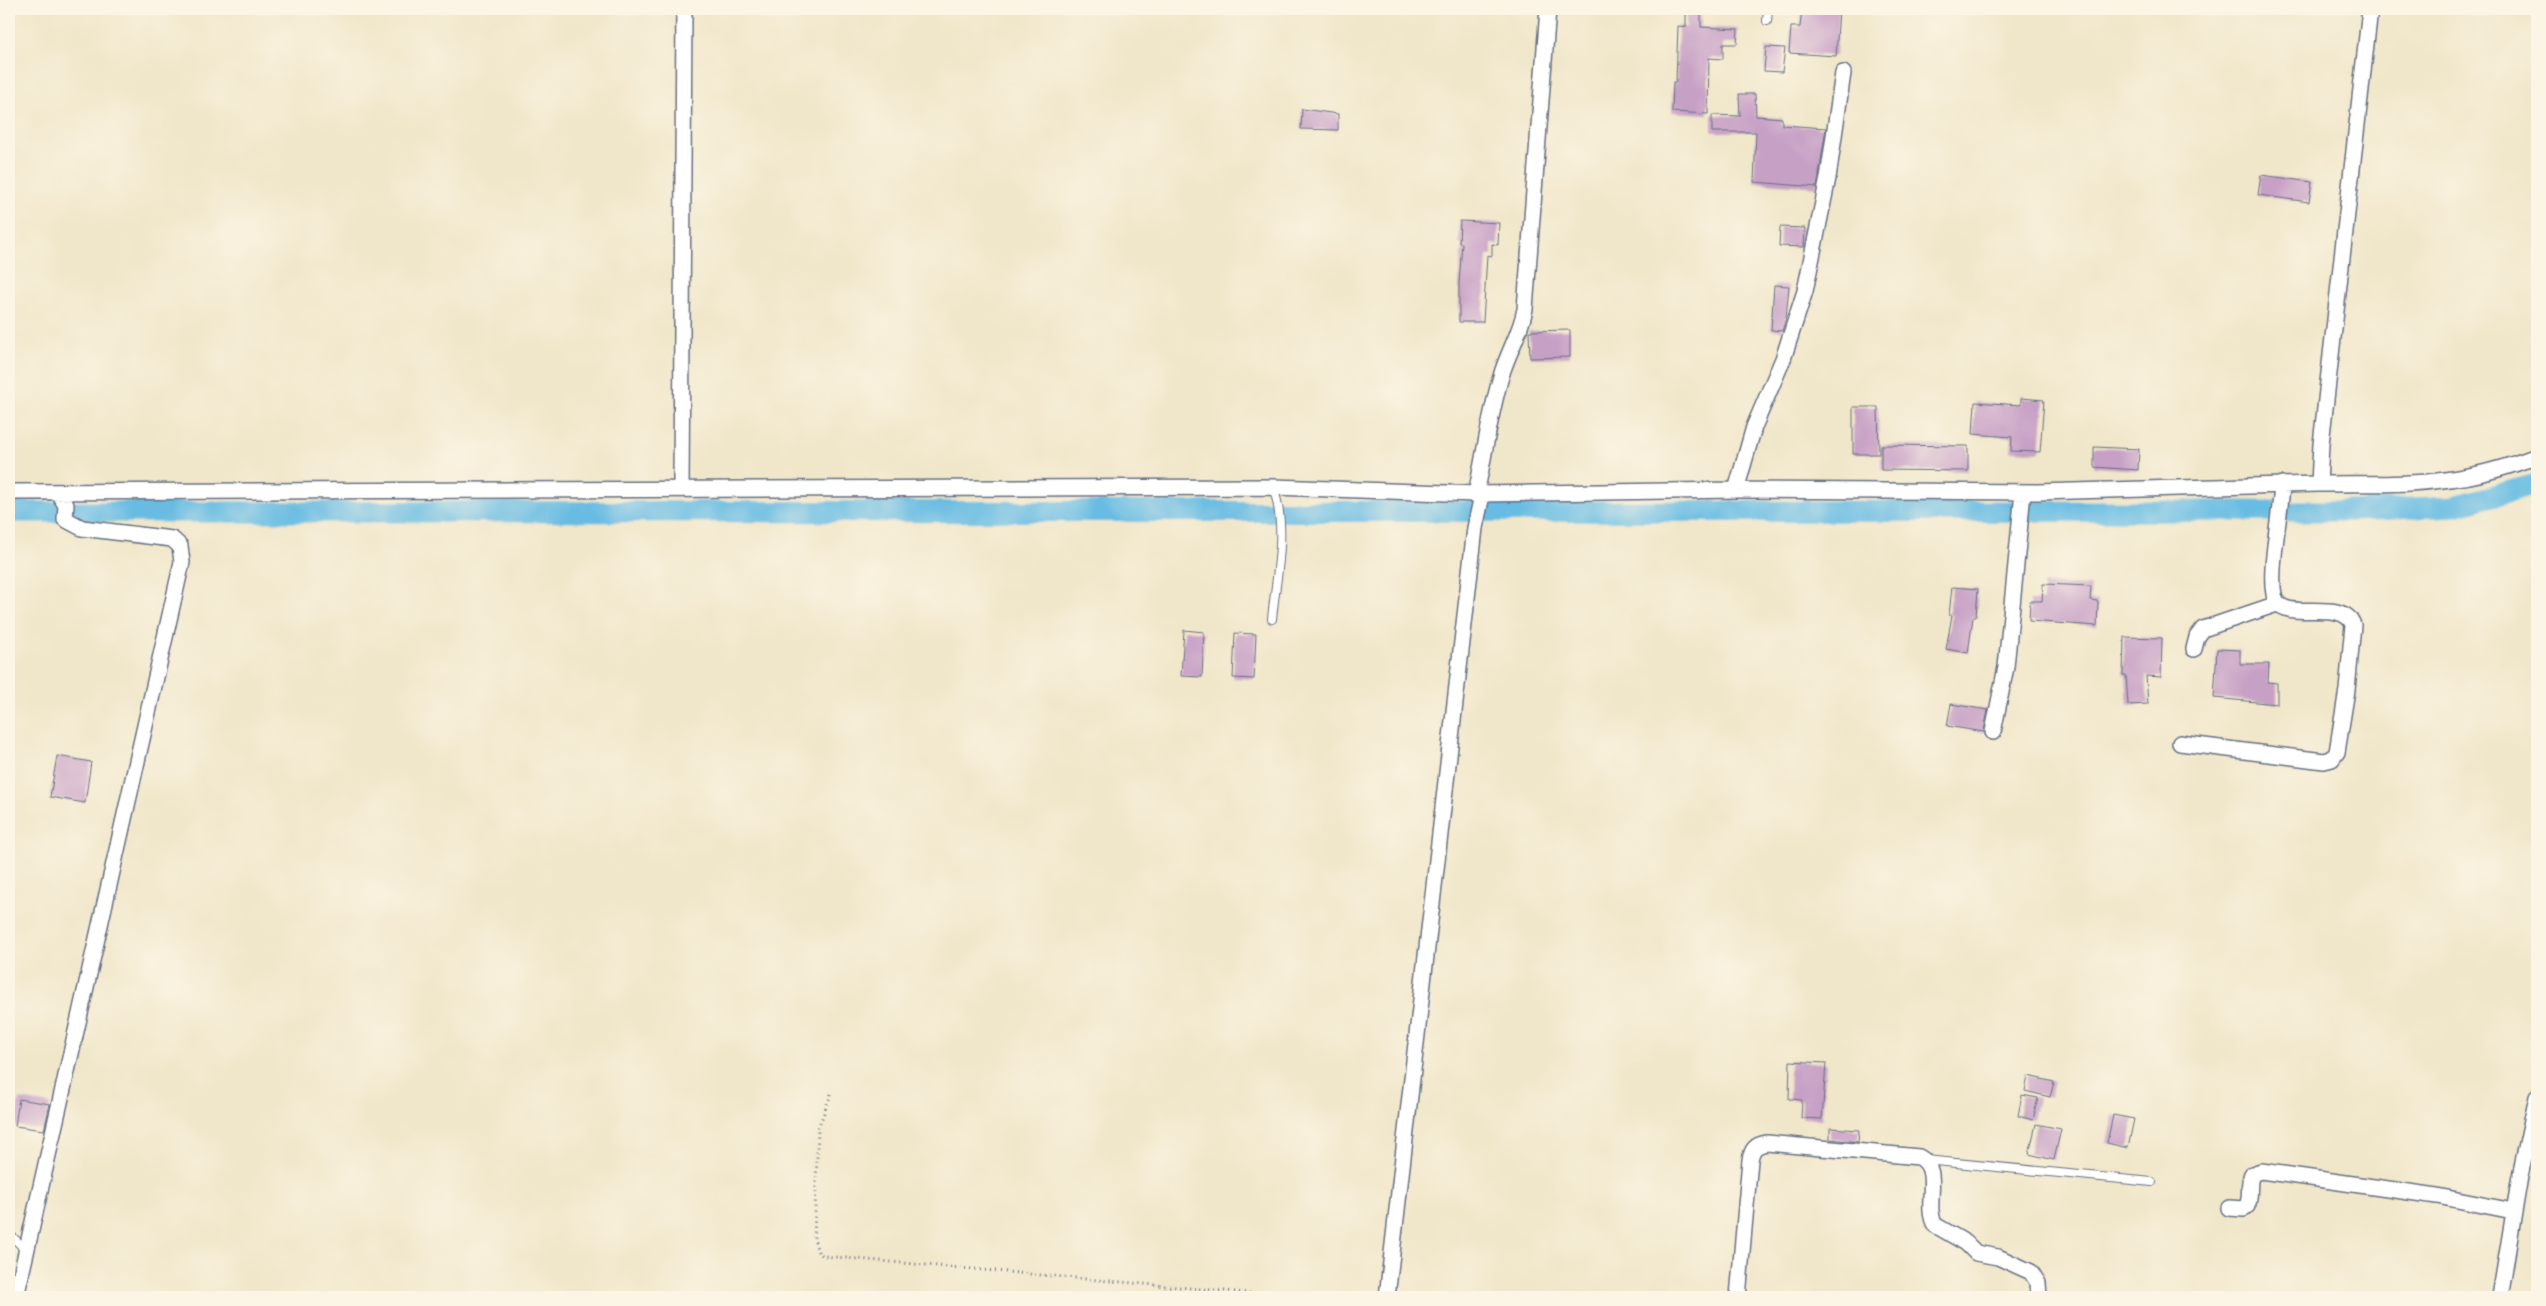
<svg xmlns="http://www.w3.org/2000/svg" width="2546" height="1306" font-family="'Shantell Sans',sans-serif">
	<rect width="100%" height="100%" fill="#fcf5e5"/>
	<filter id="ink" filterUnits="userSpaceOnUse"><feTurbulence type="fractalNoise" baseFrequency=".02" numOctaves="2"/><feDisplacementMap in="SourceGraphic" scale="10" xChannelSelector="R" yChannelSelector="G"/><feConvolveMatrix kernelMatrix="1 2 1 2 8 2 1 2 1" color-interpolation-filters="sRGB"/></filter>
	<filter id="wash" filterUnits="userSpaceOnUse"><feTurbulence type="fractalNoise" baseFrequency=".0096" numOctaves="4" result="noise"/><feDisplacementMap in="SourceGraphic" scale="20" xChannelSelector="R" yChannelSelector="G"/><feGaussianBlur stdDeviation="1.12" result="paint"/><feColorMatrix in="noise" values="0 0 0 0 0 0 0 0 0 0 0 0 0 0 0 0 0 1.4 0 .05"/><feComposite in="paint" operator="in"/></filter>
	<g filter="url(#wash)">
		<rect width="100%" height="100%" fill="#f0e6c9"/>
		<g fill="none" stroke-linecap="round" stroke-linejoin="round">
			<path stroke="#67bce3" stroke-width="21" d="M 9,512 L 2351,511 L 2454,506 L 2537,484"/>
		</g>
		<g id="blocks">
			<path fill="#c7a0c6" d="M 1802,9 L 1839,9 L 1836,56 L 1789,53 L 1791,27 L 1800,27 Z
				M 1686,11 L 1701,12 L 1701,27 L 1738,29 L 1737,44 L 1723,44 L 1723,59 L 1709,58 L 1708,114 L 1672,112 L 1673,82 L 1676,82 L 1678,26 L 1686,27 Z
				M 1766,47 L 1785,48 L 1782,72 L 1764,71 Z
				M 1739,94 L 1755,94 L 1756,116 L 1782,118 L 1782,125 L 1826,128 L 1817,187 L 1754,182 L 1756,132 L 1712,132 L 1712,115 L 1740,116 Z
				M 1302,109 L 1338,114 L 1338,130 L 1301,129 Z
				M 2261,175 L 2312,182 L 2309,202 L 2258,195 Z
				M 1460,221 L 1499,223 L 1498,245 L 1492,244 L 1492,256 L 1487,255 L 1483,322 L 1459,322 L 1459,284 L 1462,243 L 1459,243 Z
				M 1780,227 L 1805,228 L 1804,247 L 1779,246 Z
				M 1774,285 L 1789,286 L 1786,318 L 1782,331 L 1771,330 Z
				M 1570,330 L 1570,357 L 1530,358 L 1529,331 Z
				M 2021,398 L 2044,400 L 2040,452 L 2011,451 L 2012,437 L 1973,434 L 1975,402 L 2021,405 Z
				M 1853,407 L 1878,407 L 1879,454 L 1853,454 Z
				M 1881,445 L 1968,446 L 1968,471 L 1881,470 Z
				M 2094,447 L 2139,449 L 2138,470 L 2094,467 Z
				M 2043,584 L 2091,586 L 2090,600 L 2098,601 L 2097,626 L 2029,621 L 2030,601 L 2042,601 Z
				M 1952,587 L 1978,589 L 1976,617 L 1973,617 L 1968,653 L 1946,649 L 1952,615 L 1949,615 Z
				M 1184,630 L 1204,632 L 1202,677 L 1181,676 Z
				M 1235,633 L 1256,634 L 1254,679 L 1233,678 Z
				M 2124,637 L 2162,638 L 2161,677 L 2146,676 L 2148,704 L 2128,705 L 2126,675 L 2123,675 Z
				M 2217,649 L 2240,650 L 2240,664 L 2269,664 L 2268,682 L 2277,683 L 2277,704 L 2214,698 Z
				M 1951,704 L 1988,710 L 1984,732 L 1947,726 Z
				M 57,756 L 91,762 L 85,803 L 50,797 Z
				M 1790,1061 L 1826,1063 L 1822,1119 L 1801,1118 L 1802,1100 L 1789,1099 Z
				M 2028,1076 L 2054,1082 L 2050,1097 L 2025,1091 Z
				M 2022,1095 L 2038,1098 L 2033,1120 L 2018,1116 Z
				M 19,1099 L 50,1104 L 44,1130 L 15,1126 Z
				M 2113,1115 L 2134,1119 L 2128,1148 L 2107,1143 Z
				M 2036,1124 L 2061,1129 L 2054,1160 L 2029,1154 Z
				M 1830,1128 L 1859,1130 L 1858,1142 L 1830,1139 Z"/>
		</g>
	</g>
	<g filter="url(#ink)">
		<use href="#blocks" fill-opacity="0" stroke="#666f83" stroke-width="1"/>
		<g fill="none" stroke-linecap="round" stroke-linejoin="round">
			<g stroke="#666f83" stroke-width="10">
				<path id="service" d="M 1767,21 L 1768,9
					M 1272,619 C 1276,576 1288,529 1273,487
					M 1925,1160 L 2152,1182
					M 9,1234 L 21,1245 L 24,1252"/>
			</g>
			<g stroke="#666f83" stroke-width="18">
				<path id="minor" d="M 2370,9 L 2321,444 L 2319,484 C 2367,483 2416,486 2463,477 C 2488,473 2513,465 2537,456
					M 681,489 L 684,9
					M 1736,490 L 1754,427 L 1783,359 L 1805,291 L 1828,178 L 1843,73
					M 9,492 L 1273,487 L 1476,494 L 1736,490 L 2038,492 L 2319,484
					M 2194,649 L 2197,637 L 2203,629 L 2277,604
					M 1993,732 L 2006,667 L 2023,492
					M 2180,743 L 2324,761 L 2332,759 L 2337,752 L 2347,690 L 2353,625 C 2344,598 2290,621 2277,602 C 2265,585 2282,507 2282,484
					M 2229,1208 L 2244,1209 L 2247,1206 C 2252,1195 2247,1184 2252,1174 L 2261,1171 L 2437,1196 L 2513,1211
					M 16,1297 L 182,562 L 180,546 L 172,539 L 82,528 L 65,519 L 66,505 L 58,493
					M 1387,1297 L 1475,528 L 1482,495 L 1476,494 C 1485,453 1490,410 1503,370 C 1510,349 1521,331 1525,309 L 1548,9
					M 1738,1297 L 1750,1160 C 1752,1149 1755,1145 1767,1143 L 1919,1157 C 1943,1169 1923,1205 1935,1225 L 1966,1243 L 1976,1253 L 1998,1257 L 2031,1272 L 2038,1283 L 2039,1297
					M 2500,1297 L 2520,1176 L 2537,1097"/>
			</g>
			<path stroke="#666f83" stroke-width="3" stroke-dasharray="1 4" stroke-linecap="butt" d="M 831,1094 L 818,1129 L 814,1239 L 818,1252 L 823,1256 L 1293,1297"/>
			<use href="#service" stroke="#fff" stroke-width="8"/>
			<use href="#minor" stroke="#fff" stroke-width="15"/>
		</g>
	</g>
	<rect width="2546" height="1306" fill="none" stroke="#fcf5e5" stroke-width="30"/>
</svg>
